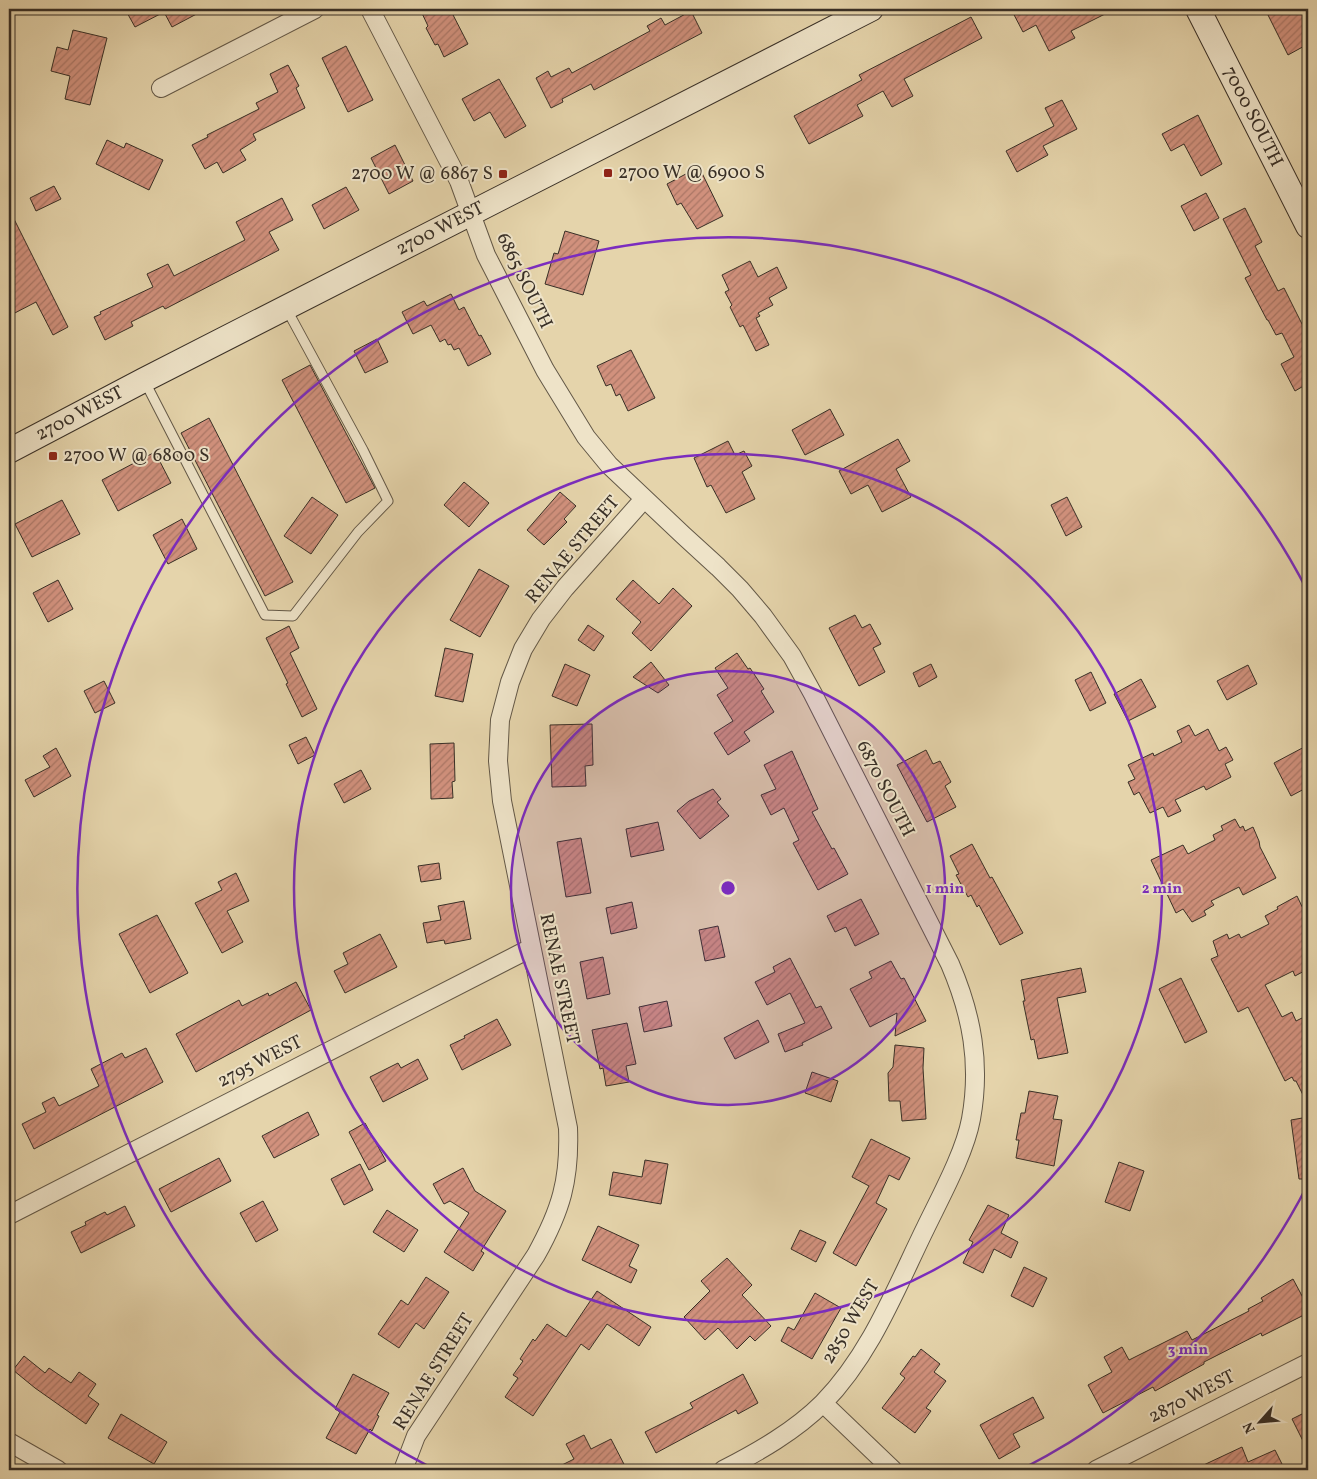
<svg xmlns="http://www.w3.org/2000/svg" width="1317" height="1479" font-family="Vollkorn,serif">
	<defs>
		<pattern id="building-hatch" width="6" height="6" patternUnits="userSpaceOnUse" patternTransform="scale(1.25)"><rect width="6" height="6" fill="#d1917d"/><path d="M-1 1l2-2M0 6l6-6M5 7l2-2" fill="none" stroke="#ab7766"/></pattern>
	</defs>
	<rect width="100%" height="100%" fill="#e5d4ab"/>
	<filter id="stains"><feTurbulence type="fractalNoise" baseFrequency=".004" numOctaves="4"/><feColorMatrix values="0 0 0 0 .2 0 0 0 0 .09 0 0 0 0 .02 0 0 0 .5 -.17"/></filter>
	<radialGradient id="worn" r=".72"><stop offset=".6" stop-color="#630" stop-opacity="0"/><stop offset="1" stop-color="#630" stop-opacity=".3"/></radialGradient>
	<path fill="url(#building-hatch)" stroke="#382f26" d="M 125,9 L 206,9 L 172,27 L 164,12 L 135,27 Z
		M 420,9 L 450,9 L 468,44 L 444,57 L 438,44 L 435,45 L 426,28 L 428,26 Z
		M 1011,9 L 1115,9 L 1071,31 L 1075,38 L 1049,51 L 1036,25 L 1023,32 Z
		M 1265,9 L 1301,9 L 1308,24 L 1308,44 L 1288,55 Z
		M 691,11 L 702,33 L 594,90 L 591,84 L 562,99 L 563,102 L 551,108 L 536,78 L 548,71 L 551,77 L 569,68 L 572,73 L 650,31 L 647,26 L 661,18 L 665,25 Z
		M 971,17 L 982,38 L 904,79 L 913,96 L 892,107 L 883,91 L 857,105 L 863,116 L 809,144 L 794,116 L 862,80 L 859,75 Z
		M 73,30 L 107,38 L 90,105 L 65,99 L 70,76 L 51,71 L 57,47 L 68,50 Z
		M 346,46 L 373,100 L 348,112 L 322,58 Z
		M 288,65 L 299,86 L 296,88 L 305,108 L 253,134 L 256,140 L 240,150 L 246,160 L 223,173 L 217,162 L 205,169 L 192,145 L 208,137 L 207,135 L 259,109 L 256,103 L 278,92 L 270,74 Z
		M 499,79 L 526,126 L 505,138 L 490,112 L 474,121 L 462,99 Z
		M 1062,100 L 1077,129 L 1043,146 L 1048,155 L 1017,172 L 1006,151 L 1054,126 L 1045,108 Z
		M 1198,115 L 1222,164 L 1201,176 L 1184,144 L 1171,151 L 1162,134 Z
		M 107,140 L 124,148 L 126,143 L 163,160 L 149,190 L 96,164 Z
		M 395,145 L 413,181 L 389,194 L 371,158 Z
		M 699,167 L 723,216 L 697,229 L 681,203 L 677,205 L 667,184 Z
		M 54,186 L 61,199 L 36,211 L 30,198 Z
		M 346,187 L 359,210 L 324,229 L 312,205 Z
		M 1206,193 L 1219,218 L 1194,231 L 1181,206 Z
		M 282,198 L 293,220 L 269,232 L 279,250 L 165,309 L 163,306 L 131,322 L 133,326 L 105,340 L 94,317 L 101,314 L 100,312 L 153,287 L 147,274 L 168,264 L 174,276 L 245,240 L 236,222 Z
		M 1245,208 L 1262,242 L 1255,246 L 1278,291 L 1284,288 L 1308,336 L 1308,385 L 1307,384 L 1295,391 L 1281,364 L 1294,357 L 1282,333 L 1276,335 L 1268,320 L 1267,320 L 1245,278 L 1251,275 L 1223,219 Z
		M 9,209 L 68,327 L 53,335 L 36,302 L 9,316 Z
		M 565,231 L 599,241 L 583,295 L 545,284 L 554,253 L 558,254 Z
		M 750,261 L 758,277 L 777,267 L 787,288 L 769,298 L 773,305 L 758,313 L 760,316 L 756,318 L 769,345 L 756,351 L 743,325 L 740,327 L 730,307 L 732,305 L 725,292 L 729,290 L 722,275 Z
		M 451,294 L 459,310 L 464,307 L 479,336 L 481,335 L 491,354 L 468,366 L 459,348 L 454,350 L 451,344 L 448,345 L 445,339 L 440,342 L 431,325 L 413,334 L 402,312 L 424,301 L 427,306 Z
		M 377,339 L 388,362 L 365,373 L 354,351 Z
		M 631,350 L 655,398 L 628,411 L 620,394 L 616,396 L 611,384 L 606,386 L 597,366 Z
		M 310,365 L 375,488 L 346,503 L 282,380 Z
		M 830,409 L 844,435 L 805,455 L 792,430 Z
		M 209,418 L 293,582 L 265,596 L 181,433 Z
		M 898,439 L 910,461 L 896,469 L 911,497 L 882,512 L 868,485 L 851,494 L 839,471 Z
		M 728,441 L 735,455 L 744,451 L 752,466 L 742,472 L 755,499 L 726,513 L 711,485 L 707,487 L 694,458 Z
		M 155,452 L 171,483 L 118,511 L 102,480 Z
		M 464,482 L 489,503 L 469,527 L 444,505 Z
		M 560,492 L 576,506 L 564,519 L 567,522 L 544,545 L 527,530 Z
		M 312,497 L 338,515 L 311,554 L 284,536 Z
		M 1067,497 L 1082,527 L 1066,536 L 1051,505 Z
		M 62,500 L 80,534 L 32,557 L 15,524 Z
		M 182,519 L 197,549 L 168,564 L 153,535 Z
		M 479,569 L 509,586 L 480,637 L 450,620 Z
		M 58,580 L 73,609 L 48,622 L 33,593 Z
		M 633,580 L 659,604 L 673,588 L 692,606 L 651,651 L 632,633 L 641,622 L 616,599 Z
		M 855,615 L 862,628 L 870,624 L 881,644 L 873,648 L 885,672 L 859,686 L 829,628 Z
		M 588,625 L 604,636 L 594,651 L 578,640 Z
		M 289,626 L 299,648 L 290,653 L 317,709 L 302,717 L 286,684 L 288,683 L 266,638 Z
		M 445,648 L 473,654 L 463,702 L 435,696 Z
		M 737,653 L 748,669 L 750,668 L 764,689 L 761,691 L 774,712 L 744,732 L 750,741 L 728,755 L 714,733 L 733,721 L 717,695 L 728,688 L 715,668 Z
		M 651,662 L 669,685 L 658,693 L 633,677 Z
		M 565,664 L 590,675 L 577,706 L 552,696 Z
		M 931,664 L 937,677 L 919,687 L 913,673 Z
		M 1248,665 L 1257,684 L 1227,700 L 1217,681 Z
		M 1091,672 L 1106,703 L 1090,711 L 1075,680 Z
		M 1141,679 L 1156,707 L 1128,721 L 1114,694 Z
		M 104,681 L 115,703 L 95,713 L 84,691 Z
		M 592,724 L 593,765 L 585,766 L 586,786 L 552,787 L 550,725 Z
		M 1189,725 L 1195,736 L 1208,729 L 1219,751 L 1226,747 L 1233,760 L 1225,764 L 1231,777 L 1206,790 L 1204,786 L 1175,800 L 1181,811 L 1168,817 L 1163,807 L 1150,813 L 1139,792 L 1134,795 L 1128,782 L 1135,779 L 1128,765 L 1153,753 L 1154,756 L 1182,742 L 1177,731 Z
		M 306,737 L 315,755 L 298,764 L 289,745 Z
		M 454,743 L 455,781 L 452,782 L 453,798 L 431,799 L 430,744 Z
		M 1308,745 L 1308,787 L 1291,796 L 1274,763 Z
		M 56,748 L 71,776 L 34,797 L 25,780 L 50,767 L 43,756 Z
		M 926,750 L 933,764 L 940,761 L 951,782 L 945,786 L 956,807 L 927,822 L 897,765 Z
		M 792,751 L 818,809 L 812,812 L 832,849 L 834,848 L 848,874 L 818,890 L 793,843 L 799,840 L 784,808 L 771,815 L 761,795 L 776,789 L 764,765 Z
		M 361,770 L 371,789 L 344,803 L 334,784 Z
		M 713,789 L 721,799 L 717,802 L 729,816 L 700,839 L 677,811 L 689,801 Z
		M 1235,819 L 1240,828 L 1243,826 L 1245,831 L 1253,827 L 1259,841 L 1260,847 L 1276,878 L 1243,895 L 1239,887 L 1211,901 L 1214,905 L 1204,911 L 1206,915 L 1192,922 L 1183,909 L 1176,913 L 1151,860 L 1183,845 L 1188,854 L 1201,847 L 1215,840 L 1213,835 L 1223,830 L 1221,826 Z
		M 658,822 L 664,850 L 631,857 L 626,829 Z
		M 581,838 L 591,893 L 566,897 L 557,842 Z
		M 972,844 L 990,878 L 992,877 L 1023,933 L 1000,945 L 979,905 L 977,907 L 971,895 L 968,897 L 956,875 L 959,874 L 950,856 Z
		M 439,863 L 441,879 L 421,882 L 418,866 Z
		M 236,873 L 249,901 L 227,911 L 243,942 L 222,953 L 195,903 L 222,890 L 218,882 Z
		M 1297,896 L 1308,919 L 1308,969 L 1295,976 L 1293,971 L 1265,985 L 1282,1017 L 1292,1012 L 1296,1021 L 1308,1015 L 1308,1105 L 1296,1081 L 1294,1081 L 1292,1077 L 1285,1081 L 1248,1007 L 1238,1012 L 1211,959 L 1218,956 L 1213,941 L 1227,934 L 1229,939 L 1239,934 L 1241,938 L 1269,924 L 1265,916 L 1278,909 L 1277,907 Z
		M 861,899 L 879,934 L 855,946 L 846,927 L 835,932 L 827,916 Z
		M 464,901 L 471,939 L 445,944 L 444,940 L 427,943 L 423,923 L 441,920 L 438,906 Z
		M 632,902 L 637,928 L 611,934 L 606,908 Z
		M 157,915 L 188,973 L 150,993 L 119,934 Z
		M 718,926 L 725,957 L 705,961 L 699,930 Z
		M 380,934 L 397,967 L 345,993 L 334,971 L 348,964 L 343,953 Z
		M 603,957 L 610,994 L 587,999 L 580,962 Z
		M 790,958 L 816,1008 L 821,1006 L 832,1028 L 802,1043 L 803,1045 L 785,1052 L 778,1034 L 805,1023 L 790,993 L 767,1005 L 755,982 L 775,972 L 773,967 Z
		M 891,961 L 901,979 L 904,978 L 926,1021 L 895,1036 L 897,1013 L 870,1027 L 850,989 L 872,978 L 869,972 Z
		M 1081,968 L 1086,992 L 1057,998 L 1068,1053 L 1038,1059 L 1034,1039 L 1031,1040 L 1023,1001 L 1025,1001 L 1021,980 Z
		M 1181,978 L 1207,1032 L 1185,1043 L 1159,989 Z
		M 296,982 L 311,1010 L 196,1072 L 176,1034 L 239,1000 L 242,1006 L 268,993 L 269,996 Z
		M 667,1001 L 672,1026 L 644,1032 L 639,1007 Z
		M 497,1019 L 511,1045 L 462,1070 L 450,1045 L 465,1038 L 464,1036 Z
		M 758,1020 L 769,1042 L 735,1059 L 724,1038 Z
		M 627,1023 L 636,1064 L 626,1066 L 629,1082 L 606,1086 L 603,1068 L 600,1069 L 592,1030 Z
		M 895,1045 L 924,1048 L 923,1068 L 926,1119 L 902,1121 L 900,1101 L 889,1101 L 888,1073 L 893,1067 Z
		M 146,1048 L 163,1082 L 34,1149 L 22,1124 L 46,1112 L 42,1103 L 54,1097 L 59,1106 L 99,1086 L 91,1069 L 122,1053 L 125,1058 Z
		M 418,1059 L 428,1079 L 383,1102 L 370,1077 L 398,1063 L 401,1068 Z
		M 812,1072 L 838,1081 L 831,1102 L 805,1093 Z
		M 1029,1091 L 1058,1096 L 1053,1119 L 1062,1120 L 1054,1166 L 1016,1158 L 1019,1140 L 1016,1140 L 1021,1113 L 1025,1113 Z
		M 308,1112 L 319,1135 L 274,1158 L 262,1136 Z
		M 1308,1117 L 1308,1179 L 1299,1179 L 1291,1120 Z
		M 365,1123 L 386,1161 L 369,1170 L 349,1132 Z
		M 871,1139 L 910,1158 L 899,1180 L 889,1175 L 876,1203 L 887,1209 L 856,1266 L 833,1253 L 869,1186 L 852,1177 Z
		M 219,1158 L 231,1181 L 171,1212 L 159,1189 Z
		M 645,1160 L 668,1164 L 661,1204 L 609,1195 L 613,1172 L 642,1177 Z
		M 1119,1162 L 1144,1171 L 1130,1211 L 1105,1202 Z
		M 360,1164 L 373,1190 L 344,1205 L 331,1179 Z
		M 463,1168 L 475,1191 L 506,1211 L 481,1251 L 484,1253 L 473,1271 L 444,1252 L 469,1213 L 450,1201 L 444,1204 L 433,1184 Z
		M 263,1201 L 278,1230 L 256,1242 L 240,1213 Z
		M 988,1205 L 1009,1215 L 1001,1233 L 1018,1242 L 1011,1258 L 994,1249 L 983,1273 L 963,1263 L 973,1242 L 969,1240 Z
		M 125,1206 L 135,1226 L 81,1253 L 71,1232 L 86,1225 L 85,1222 L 105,1212 L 107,1215 Z
		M 387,1210 L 418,1230 L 404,1252 L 373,1232 Z
		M 598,1226 L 639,1245 L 629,1266 L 637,1270 L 631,1283 L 582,1260 Z
		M 800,1230 L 826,1242 L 816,1262 L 791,1249 Z
		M 727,1258 L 752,1285 L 742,1295 L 771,1326 L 755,1341 L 750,1336 L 737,1349 L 718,1328 L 705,1340 L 684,1317 L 710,1291 L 701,1281 Z
		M 1024,1267 L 1047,1278 L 1033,1307 L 1011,1296 Z
		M 426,1277 L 449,1292 L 424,1329 L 416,1323 L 399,1348 L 378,1334 L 401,1300 L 408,1305 Z
		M 1293,1279 L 1308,1307 L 1308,1313 L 1262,1336 L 1261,1333 L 1204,1362 L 1204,1364 L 1155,1391 L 1153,1387 L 1103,1413 L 1088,1385 L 1112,1372 L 1104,1357 L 1122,1347 L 1129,1360 L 1187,1331 L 1192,1340 L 1249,1311 L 1248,1309 L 1263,1301 L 1261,1298 Z
		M 597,1291 L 651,1327 L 639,1346 L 607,1324 L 589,1350 L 581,1344 L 533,1416 L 505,1397 L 518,1378 L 513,1375 L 523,1361 L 520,1359 L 533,1339 L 535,1341 L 547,1324 L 566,1337 Z
		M 815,1293 L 841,1308 L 812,1359 L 781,1341 L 788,1327 L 794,1330 Z
		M 921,1349 L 940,1364 L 934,1372 L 946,1381 L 926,1408 L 931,1411 L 915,1433 L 882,1408 L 905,1378 L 900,1374 L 913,1356 L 915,1357 Z
		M 24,1356 L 45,1373 L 49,1368 L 71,1383 L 79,1372 L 96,1384 L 88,1396 L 99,1404 L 86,1424 L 35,1388 L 13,1370 Z
		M 353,1374 L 389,1393 L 377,1415 L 379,1416 L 372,1431 L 370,1429 L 356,1454 L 326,1438 L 340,1412 L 335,1409 Z
		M 743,1374 L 758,1403 L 738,1414 L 736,1410 L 656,1453 L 645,1432 L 693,1408 L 690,1403 Z
		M 1033,1397 L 1044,1418 L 1013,1434 L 1020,1447 L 999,1459 L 980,1425 Z
		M 1308,1411 L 1308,1451 L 1292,1419 Z
		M 121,1414 L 167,1442 L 154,1464 L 108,1438 Z
		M 584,1435 L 591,1449 L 611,1439 L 627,1470 L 552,1470 L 574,1459 L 566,1444 Z
		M 1242,1447 L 1248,1462 L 1275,1450 L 1285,1470 L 1193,1470 Z"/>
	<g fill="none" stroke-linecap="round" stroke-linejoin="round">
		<g stroke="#635847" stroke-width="11">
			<path id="lane" d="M 144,380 L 265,615 L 293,616 L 358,532 L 388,501 L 363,450 L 286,308"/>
		</g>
		<g stroke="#635847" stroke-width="20">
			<path id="street" d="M 370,9 L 459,181 L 486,255 L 545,370 L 586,437 L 609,465 L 683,535 L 718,567 L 740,589 L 763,616 L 792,656 L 813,694 L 950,964 C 972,1015 981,1064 971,1119 C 965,1152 941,1196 926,1227 C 896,1288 871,1354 823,1403 C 795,1431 758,1452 723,1470
				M 161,88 L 315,9
				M 9,1215 L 531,948
				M 823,1403 L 893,1470
				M 9,1442 L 58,1470
				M 403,1470 L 416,1436 L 536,1255 C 561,1210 570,1180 568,1128 L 502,801 L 498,761 L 500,720 L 510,682 L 523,649 L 541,619 L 565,588 L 644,499
				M 1096,1470 L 1308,1363"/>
		</g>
		<g stroke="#382f26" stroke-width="26">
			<g id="secondary">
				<path id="s1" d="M 1198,9 L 1308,226"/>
				<path id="s2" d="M 9,451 L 144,380 L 871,9"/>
			</g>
		</g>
		<use href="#lane" stroke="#eee3c8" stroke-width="9"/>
		<use href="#street" stroke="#eee3c8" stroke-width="18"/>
		<use href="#secondary" stroke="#eee3c8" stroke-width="24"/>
	</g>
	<circle cx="728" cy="888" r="217" fill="#7b2cbf" fill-opacity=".12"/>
	<g fill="none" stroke="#7b2cbf" stroke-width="2.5">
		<circle cx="728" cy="888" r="217"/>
		<circle cx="728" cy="888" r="434"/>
		<path d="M1308 1184A651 651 0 0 1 1024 1468M432 1468A651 651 0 1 1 1308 592"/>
	</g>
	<g fill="#8f2418" stroke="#eee3c8" stroke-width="2">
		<rect x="603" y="168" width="10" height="10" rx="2.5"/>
		<rect x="498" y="169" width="10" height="10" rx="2.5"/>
		<rect x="48" y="451" width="10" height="10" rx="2.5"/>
	</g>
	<g text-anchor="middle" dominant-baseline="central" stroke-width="4" stroke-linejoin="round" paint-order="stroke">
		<g font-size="19" fill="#382f26" stroke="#eee3c8">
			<text stroke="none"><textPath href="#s1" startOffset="121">7000 SOUTH</textPath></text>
			<text stroke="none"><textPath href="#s2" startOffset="485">2700 WEST</textPath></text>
			<text transform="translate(524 281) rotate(64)">6865 SOUTH</text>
			<text stroke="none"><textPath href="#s2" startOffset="80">2700 WEST</textPath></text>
			<text transform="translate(573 550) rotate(-50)">RENAE STREET</text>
			<text transform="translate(885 789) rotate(63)">6870 SOUTH</text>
			<text transform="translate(559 979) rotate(78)">RENAE STREET</text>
			<text transform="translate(260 1062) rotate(-27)">2795 WEST</text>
			<text transform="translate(851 1322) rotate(-59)">2850 WEST</text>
			<text transform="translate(434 1372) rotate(-58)">RENAE STREET</text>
			<text transform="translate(1192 1397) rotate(-27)">2870 WEST</text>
		</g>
		<g font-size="19" fill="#382f26" stroke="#eee3c8" text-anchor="start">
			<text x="618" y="173">2700 W @ 6900 S</text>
			<text x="493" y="174" text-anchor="end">2700 W @ 6867 S</text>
			<text x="63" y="456">2700 W @ 6800 S</text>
		</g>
	</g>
	<circle cx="728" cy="888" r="8" fill="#7b2cbf" stroke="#eee3c8" stroke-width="2.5"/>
	<g font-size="15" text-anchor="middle" font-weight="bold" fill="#7b2cbf" stroke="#eee3c8" stroke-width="4" stroke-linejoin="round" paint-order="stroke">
		<text x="945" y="893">1 min</text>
		<text x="1162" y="893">2 min</text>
		<text x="1188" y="1354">3 min</text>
	</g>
	<rect width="1317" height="1479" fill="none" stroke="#e5d4ab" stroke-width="30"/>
	<rect x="10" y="10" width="1297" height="1459" fill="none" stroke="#382f26" stroke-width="2.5"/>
	<rect x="15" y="15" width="1287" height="1449" fill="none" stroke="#382f26"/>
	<g transform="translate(1260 1422) rotate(243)" stroke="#eee3c8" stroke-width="4" paint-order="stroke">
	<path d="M0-4L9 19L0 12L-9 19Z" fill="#382f26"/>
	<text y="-8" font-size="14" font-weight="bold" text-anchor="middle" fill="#382f26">N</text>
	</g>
	<rect width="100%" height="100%" filter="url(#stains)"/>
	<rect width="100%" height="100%" fill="url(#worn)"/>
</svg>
